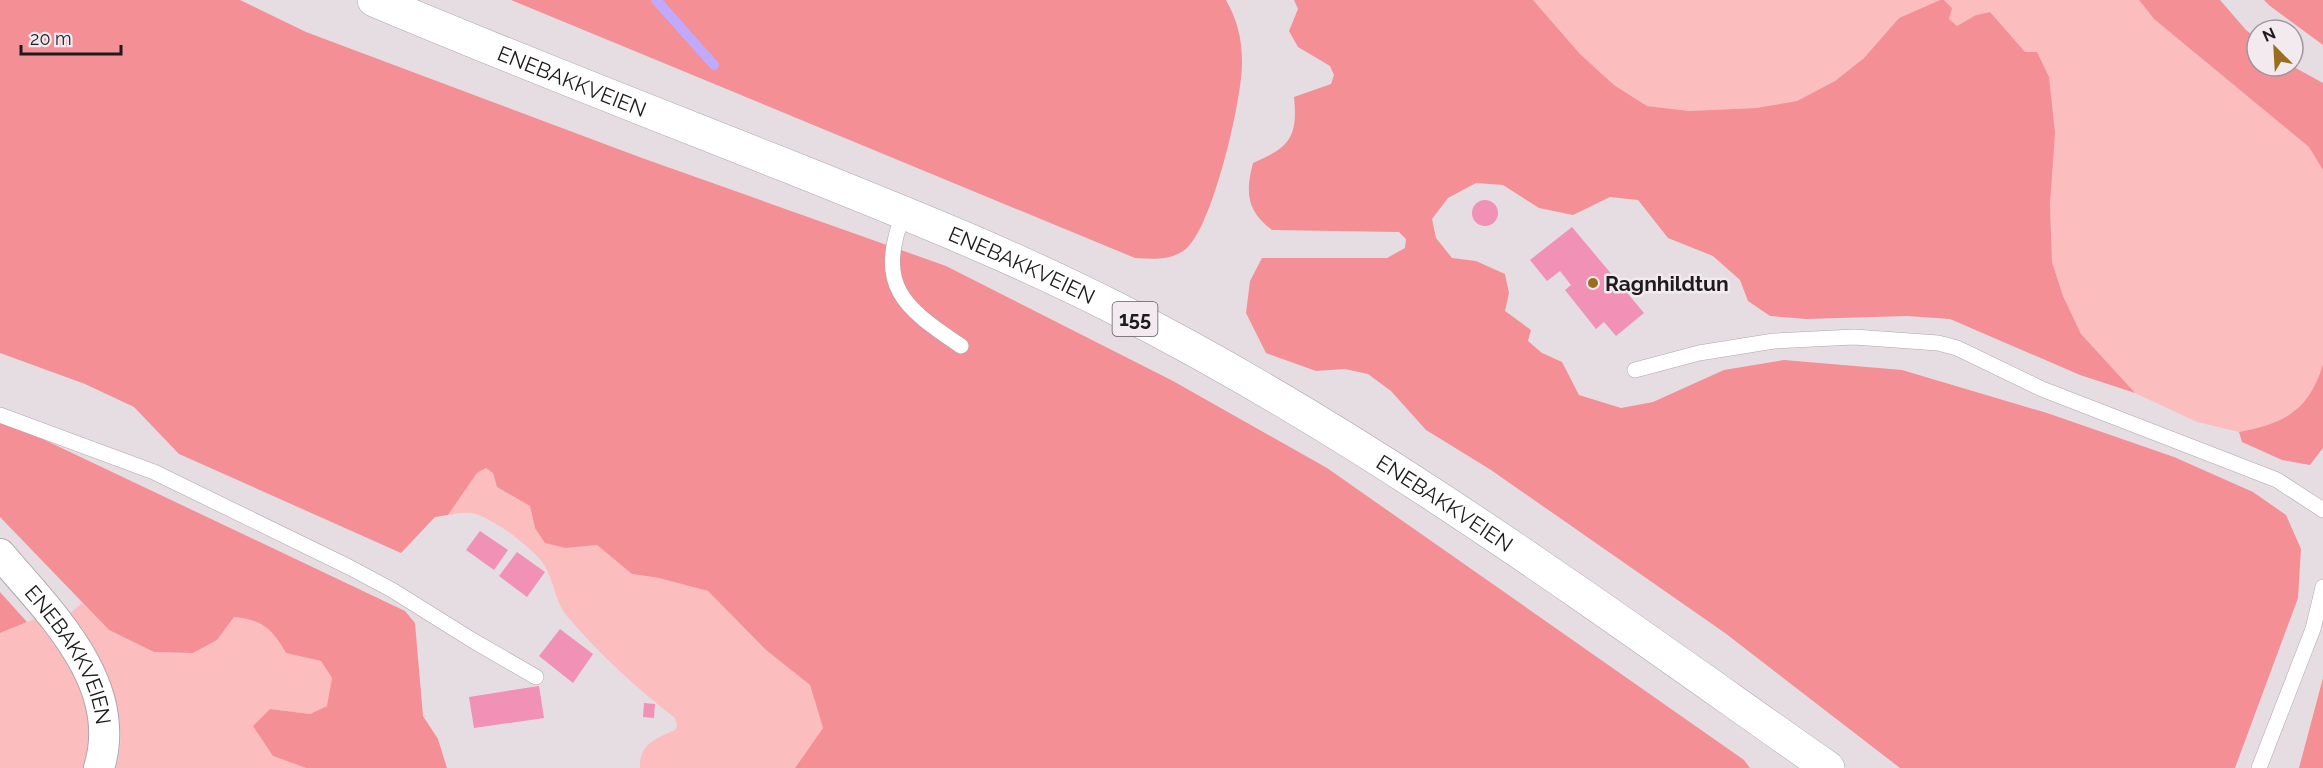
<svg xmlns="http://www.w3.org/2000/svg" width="2323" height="768" font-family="Raleway,sans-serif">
	<rect width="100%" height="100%" fill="#e6dde3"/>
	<path fill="#fcbdbf" d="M 1533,0 L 1940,0 L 1899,18 L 1864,58 L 1835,81 L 1797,101 L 1756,108 L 1689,111 L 1647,106 L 1614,85 L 1580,54 Z
		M 1944,0 L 2139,0 L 2154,19 L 2309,147 L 2323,170 L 2323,364 L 2318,383 L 2299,411 L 2268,426 L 2239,432 L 2197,422 L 2135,393 L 2109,367 L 2081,334 L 2063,296 L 2052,262 L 2050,204 L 2025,52 L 1990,12 L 1976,15 L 1957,26 L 1948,19 L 1952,8 Z
		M 486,468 L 493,473 L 497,487 L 530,506 L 535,528 L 566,548 L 597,545 L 632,574 L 659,578 L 708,591 L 766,650 L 810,685 L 823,728 L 795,768 L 640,768 C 639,744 655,739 675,730 L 677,726 L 675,718 C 635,687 599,654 566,615 C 555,601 554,580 544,565 C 535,549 489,515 471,513 C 464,512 455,514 448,515 L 477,473 Z
		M 82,603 L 109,630 L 154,652 L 193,653 L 217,640 L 234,617 C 263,620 272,629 286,653 L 321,661 L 332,678 L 328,706 L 310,714 L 270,709 L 273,756 L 306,768 L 116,768 C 133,708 100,662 67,616 Z
		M 37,618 C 73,668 103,704 83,768 L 0,768 L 0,633 Z"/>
	<path fill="#f38f95" d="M 0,0 L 240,0 L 306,32 L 642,158 L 946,266 L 1173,381 L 1327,468 L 1744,760 L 1750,768 L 795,768 L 823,728 L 810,685 L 766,650 L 708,591 L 659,578 L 632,574 L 597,545 L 566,548 L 545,543 L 535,528 L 530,506 L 497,487 L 493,473 L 486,468 L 477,473 L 448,515 L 435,517 L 401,553 L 179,454 L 134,407 L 85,384 L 0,353 Z
		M 511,0 L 1226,0 C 1237,19 1242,39 1242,61 C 1243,97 1213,225 1187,248 C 1172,261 1154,259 1135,258 Z
		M 1294,0 L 1533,0 L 1580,54 L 1614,85 L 1647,106 L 1689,111 L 1756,108 L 1797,101 L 1835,81 L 1864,58 L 1899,18 L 1940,0 L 1944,0 L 1952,8 L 1949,19 L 1957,26 L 1976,15 L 1990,12 L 2025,52 L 2037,52 L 2049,77 L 2055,133 L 2050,204 L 2052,262 L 2063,296 L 2081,334 L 2135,393 L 2080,375 L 1950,319 L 1907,316 L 1806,319 L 1770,316 L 1748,301 L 1740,280 L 1713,256 L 1668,238 L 1638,200 L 1610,197 L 1573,215 L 1539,208 L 1503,185 L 1476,183 L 1448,198 L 1432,219 L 1436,238 L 1452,258 L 1476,261 L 1505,274 L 1509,293 L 1505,311 L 1531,330 L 1528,341 L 1542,353 L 1562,362 L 1579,395 L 1621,408 L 1653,402 L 1724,370 L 1784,360 L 1902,370 L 2047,413 L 2174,457 L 2253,492 L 2286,515 L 2301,549 L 2298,598 L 2235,768 L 1900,768 L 1725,633 L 1491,470 L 1426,430 L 1391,391 L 1368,374 L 1345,369 L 1316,371 L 1266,353 L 1246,313 L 1250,281 L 1262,258 L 1387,258 L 1405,248 L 1406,239 L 1399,232 L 1272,230 C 1247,211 1245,193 1253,163 C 1290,147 1298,137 1294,97 L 1331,84 L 1334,75 L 1330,66 L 1298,47 L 1289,31 L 1298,9 Z
		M 2139,0 L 2220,0 L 2246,30 L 2257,39 L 2257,66 L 2292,66 L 2323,83 L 2323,170 L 2309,147 L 2154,19 Z
		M 2264,0 L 2323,0 L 2323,45 L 2270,6 Z
		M 2323,364 L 2323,448 L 2310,465 L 2282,460 L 2242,442 L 2239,432 C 2285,423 2309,411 2323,364 Z
		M 0,422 L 11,424 L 405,611 L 415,623 L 423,716 L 438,739 L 447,768 L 306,768 L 273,756 L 253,726 L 270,709 L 310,714 L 327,706 L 332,678 L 321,661 L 286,653 C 272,629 263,620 234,617 L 217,640 L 193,653 L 154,652 L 109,630 L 0,517 Z
		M 0,592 L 27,622 L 0,633 Z
		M 2323,678 L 2323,768 L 2299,768 Z"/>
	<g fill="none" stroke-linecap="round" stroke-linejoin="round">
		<path stroke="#c1a9fe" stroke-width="10" d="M 656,0 L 714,65"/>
	</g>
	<path fill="#f091b5" d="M1472 213a13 13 0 1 1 26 0a13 13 0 1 1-26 0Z
		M 1572,227 L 1644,313 L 1616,336 L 1604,322 L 1596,329 L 1565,290 L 1571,285 L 1560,271 L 1547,281 L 1530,260 Z
		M 480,531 L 508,550 L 494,570 L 466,550 Z
		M 517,552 L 545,572 L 527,597 L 499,576 Z
		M 560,629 L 593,654 L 573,683 L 539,656 Z
		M 539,686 L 544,718 L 474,728 L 469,697 Z
		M 644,703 L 655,704 L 654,718 L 643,717 Z"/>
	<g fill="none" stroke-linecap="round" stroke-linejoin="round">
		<g stroke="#ada6ab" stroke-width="16">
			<path id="lane" d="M 904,212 C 875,286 903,307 961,346
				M 1635,370 L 1699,353 L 1774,341 L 1854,337 L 1938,343 L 1957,348 L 2042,389 L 2277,480 L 2323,510
				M 0,415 L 154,472 L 349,567 L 392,590 L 472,640 L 536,677
				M 2259,768 L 2313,629 L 2323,587"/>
		</g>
		<g stroke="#ada6ab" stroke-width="32">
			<g id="street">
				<path id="s1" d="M 0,554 C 50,613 125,684 99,768"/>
			</g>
		</g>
		<g stroke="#ada6ab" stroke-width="34">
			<g id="primary">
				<path id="s2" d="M 374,0 C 511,58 651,112 790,167 C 900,211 1011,255 1117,309 C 1369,437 1597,606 1828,768"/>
			</g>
		</g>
		<use href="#lane" stroke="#fff" stroke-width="15"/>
		<use href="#street" stroke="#fff" stroke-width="30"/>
		<use href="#primary" stroke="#fff" stroke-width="33"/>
	</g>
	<circle fill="#9b6e1e" stroke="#f3eaf0" stroke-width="2" cx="1593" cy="283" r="6"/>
	<g text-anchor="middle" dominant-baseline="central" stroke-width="5" stroke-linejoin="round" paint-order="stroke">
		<rect fill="#f3eaf0" stroke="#5e595c" stroke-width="1.5" x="1112.5" y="302" width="45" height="34" rx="4.5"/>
		<g font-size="20" font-weight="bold" fill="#1e1b1d">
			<text x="1135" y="319">155</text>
		</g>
		<g font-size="21" fill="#1e1b1d" stroke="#f3eaf0">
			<text stroke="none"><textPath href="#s2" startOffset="214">ENEBAKKVEIEN</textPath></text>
			<text stroke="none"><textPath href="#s2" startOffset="700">ENEBAKKVEIEN</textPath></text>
			<text stroke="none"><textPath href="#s2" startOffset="1186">ENEBAKKVEIEN</textPath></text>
			<text stroke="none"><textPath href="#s1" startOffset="124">ENEBAKKVEIEN</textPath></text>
		</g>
		<g font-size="21" font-weight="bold" fill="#1e1b1d" stroke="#f3eaf0" text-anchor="start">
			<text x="1605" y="283">Ragnhildtun</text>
		</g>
	</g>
	<g transform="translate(2275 48) rotate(336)"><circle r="28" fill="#f3eaf0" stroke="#9e979c" stroke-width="1.5"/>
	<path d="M0-4.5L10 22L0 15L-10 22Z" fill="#9b6e1e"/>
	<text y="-9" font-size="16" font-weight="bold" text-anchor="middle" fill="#1e1b1d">N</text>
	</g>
	<path d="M21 45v9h100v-9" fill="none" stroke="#1e1b1d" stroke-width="3"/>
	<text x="30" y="45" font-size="18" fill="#1e1b1d" stroke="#f3eaf0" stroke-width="4.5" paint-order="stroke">20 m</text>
</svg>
